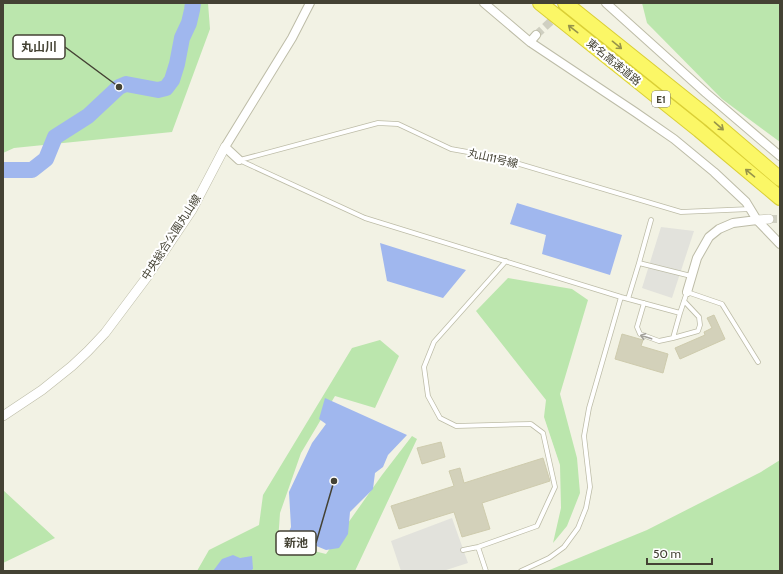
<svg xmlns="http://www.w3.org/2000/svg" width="783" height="574" font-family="Cabin,'Noto Sans JP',sans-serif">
	<rect width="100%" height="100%" fill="#f2f2e4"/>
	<path fill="#bbe6ad" d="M 3,3 L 208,3 L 210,29 L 172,132 L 14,148 L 3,153 Z
		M 642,3 L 780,3 L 780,142 L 722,99 L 647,23 Z
		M 508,278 L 572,289 L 588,300 L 560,394 L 577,458 L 580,493 L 567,526 L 553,543 L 561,508 L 560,465 L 544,417 L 546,400 L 476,311 Z
		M 380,340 L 399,356 L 375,408 L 335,396 L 301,453 L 280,513 L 278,542 L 326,554 L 382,475 L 412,436 L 417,439 L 355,571 L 197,571 L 209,550 L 259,525 L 263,495 L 352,348 Z
		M 780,460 L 780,571 L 547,571 L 647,530 L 761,472 Z
		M 3,490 L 55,538 L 3,563 Z"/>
	<path fill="#e2e2dc" d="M 661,227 L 694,231 L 672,298 L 642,288 Z
		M 452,518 L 468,563 L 443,571 L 401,571 L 391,541 Z"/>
	<path fill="#a0b7ee" d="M 517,203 L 622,235 L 610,275 L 542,254 L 546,235 L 510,224 Z
		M 380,243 L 466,270 L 443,298 L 387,281 Z
		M 325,398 L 407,435 L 388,455 L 383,467 L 375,473 L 373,489 L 350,512 L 348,534 L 339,548 L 326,550 L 314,545 L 282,548 L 291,527 L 289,492 L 312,443 L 326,424 L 319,419 Z
		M 233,555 L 240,558 L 252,556 L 253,569 L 250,571 L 213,571 L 222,559 Z"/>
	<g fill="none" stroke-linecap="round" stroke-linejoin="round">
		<path stroke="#a0b7ee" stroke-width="16" d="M 3,170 L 32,170 L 46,159 L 55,137 L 88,116 L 119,87 L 126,84 L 158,90 L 166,88 L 172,80 L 177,64 L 182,38 L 189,23 L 192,10 L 193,3"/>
	</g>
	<path fill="#d3d1ba" stroke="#cecbad" d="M 714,315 L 725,339 L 680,359 L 675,348 L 705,335 L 704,332 L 712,328 L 707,318 Z
		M 622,334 L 643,340 L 641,346 L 668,354 L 663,373 L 615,359 Z
		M 441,442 L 445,457 L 422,464 L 417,448 Z
		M 543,458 L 550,481 L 482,503 L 490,529 L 462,537 L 454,512 L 399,529 L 391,506 L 454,486 L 449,471 L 460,468 L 464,483 Z"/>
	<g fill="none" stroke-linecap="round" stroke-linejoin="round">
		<path stroke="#cfcfc1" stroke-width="8" stroke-dasharray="8 4" stroke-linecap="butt" d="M 536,35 L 571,3
			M 769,219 L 780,219"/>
		<g stroke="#bdbca7" stroke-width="5.5">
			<path id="service" d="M 239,160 L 365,218 L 621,297 L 680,313 L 687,292 L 722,304 L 758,362
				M 240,160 L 378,123 L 398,124 L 451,149 L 496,157 L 681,212 L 750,209
				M 639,263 L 691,276
				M 628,299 L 639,263 L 651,220
				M 644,303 L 637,327 L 640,334 L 659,341 L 673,338 L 680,313
				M 673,338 L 698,331 L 700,325 L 699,317 L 684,301
				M 478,547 L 486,571
				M 463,550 L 478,547 L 537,526 L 555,487 L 543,433 L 531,424 L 456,426 L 440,418 L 428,396 L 424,367 L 434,342 L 506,261
				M 521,571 L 549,558 L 564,547 L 578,528 L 586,508 L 590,487 L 584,436 L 589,408 L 621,297"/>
		</g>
		<g stroke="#bdbca7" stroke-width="10">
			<path id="minor" d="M 484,3 L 530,42 L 635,112 L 674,139 L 714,172 L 746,202 L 757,220 L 780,244
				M 606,3 L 706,93 L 780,156
				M 530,42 L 536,35
				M 239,160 L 225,147 L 292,38 L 310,3
				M 687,292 L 697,258 L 709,237 L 719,229 L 733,223 L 757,220"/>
		</g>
		<g stroke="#bdbca7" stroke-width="10">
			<path id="tertiary" d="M 757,220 L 769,219
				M 3,416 L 42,390 L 72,366 L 88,351 L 105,333 L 147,277 L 192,210 L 225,147"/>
		</g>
		<g stroke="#dacf36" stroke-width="16">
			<path id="motorway" d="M 540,3 L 699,130 L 780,198
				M 565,3 L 710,119 L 780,179"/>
		</g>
		<use href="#service" stroke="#fff" stroke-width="4"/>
		<use href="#minor" stroke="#fff" stroke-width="8"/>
		<use href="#tertiary" stroke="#fff" stroke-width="9"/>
		<use href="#motorway" stroke="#fbf766" stroke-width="14"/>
	</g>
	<defs><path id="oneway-shaft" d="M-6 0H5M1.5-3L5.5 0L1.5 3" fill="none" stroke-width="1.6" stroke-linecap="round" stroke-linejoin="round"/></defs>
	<g stroke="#96934a">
		<use href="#oneway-shaft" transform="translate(573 29) rotate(-142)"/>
		<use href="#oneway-shaft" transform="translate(617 45) rotate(39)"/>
		<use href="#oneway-shaft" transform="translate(719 126) rotate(41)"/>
		<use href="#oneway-shaft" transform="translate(750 173) rotate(-140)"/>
	</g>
	<use stroke="#a2a09a" href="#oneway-shaft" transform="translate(646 337) rotate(-162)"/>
	<g text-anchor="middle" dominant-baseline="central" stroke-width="4" stroke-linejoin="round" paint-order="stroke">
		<rect fill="#fff" stroke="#7c7b71" stroke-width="1" x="652" y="91" width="18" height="16" rx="3"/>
		<g font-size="10" font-weight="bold" fill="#444234">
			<text x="661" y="99">E1</text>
		</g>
		<g font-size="11" fill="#444234" stroke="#fff">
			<text transform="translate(614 62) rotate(39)">東名高速道路</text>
			<text transform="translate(493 158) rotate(13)">丸山11号線</text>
			<text transform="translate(171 237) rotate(-57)">中央総合公園丸山線</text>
		</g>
	</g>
	<path fill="none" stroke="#444234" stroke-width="1.5" d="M119 87L65 47M334 481L316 543"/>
	<g fill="#444234" stroke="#fff" stroke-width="1.5">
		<circle cx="119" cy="87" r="4"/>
		<circle cx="334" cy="481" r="4"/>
	</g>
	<g fill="#fff" stroke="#444234" stroke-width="1.5">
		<rect x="13" y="35" width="52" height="24" rx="4"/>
		<rect x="276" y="531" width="40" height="24" rx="4"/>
	</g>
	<g font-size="12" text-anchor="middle" font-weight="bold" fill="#444234">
		<text x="39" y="51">丸山川</text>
		<text x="296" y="547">新池</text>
	</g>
	<rect width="783" height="574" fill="none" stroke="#444234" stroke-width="8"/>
	<path d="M647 558v6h65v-6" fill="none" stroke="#444234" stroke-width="2"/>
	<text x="653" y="558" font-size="12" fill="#444234" stroke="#ffffff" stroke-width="3" paint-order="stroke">50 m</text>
</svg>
